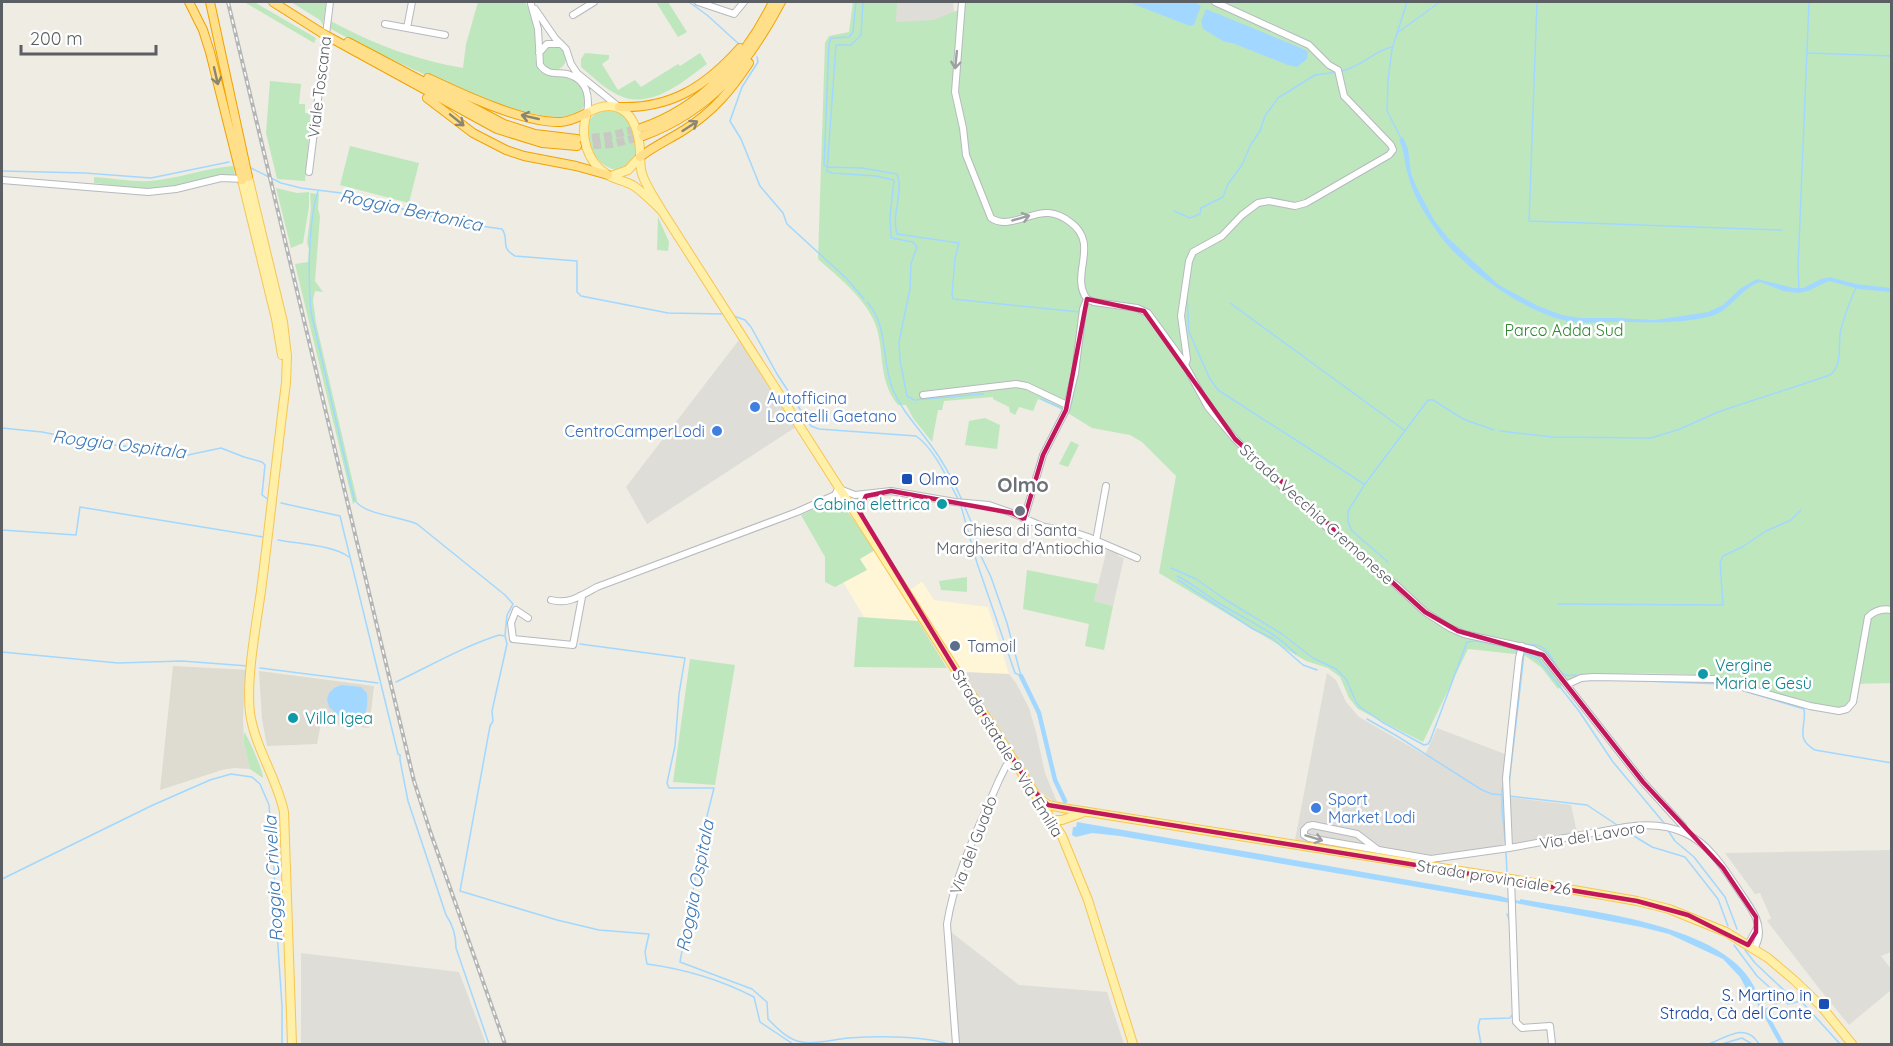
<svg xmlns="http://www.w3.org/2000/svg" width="1893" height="1046" font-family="Quicksand,sans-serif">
	<rect width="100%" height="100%" fill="#eeece3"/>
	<path fill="#fff5d7" d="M 877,549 L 921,619 L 918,621 L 864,617 L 843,582 L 866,570 L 859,559 Z
		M 922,581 L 934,600 L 988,607 L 1009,674 L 962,672 L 908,592 Z"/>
	<path fill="#dfddd7" d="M 865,2 L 953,2 L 956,26 L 895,26 Z
		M 742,336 L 799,425 L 647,524 L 626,487 Z
		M 1107,549 L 1118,552 L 1118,556 L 1124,558 L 1113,606 L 1094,601 Z
		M 962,672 L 1009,674 L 1016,683 L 1029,708 L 1036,732 L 1045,773 L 1057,802 L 1051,800 L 1032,785 Z
		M 1327,673 L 1336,680 L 1346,702 L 1359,717 L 1425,755 L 1437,728 L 1510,756 L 1508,797 L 1571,805 L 1578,837 L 1433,862 L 1295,840 Z
		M 1891,850 L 1891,952 L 1881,956 L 1891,969 L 1891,990 L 1849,1025 L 1818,987 L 1767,921 L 1771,918 L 1760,893 L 1755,894 L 1725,853 Z
		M 951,932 L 1019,985 L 1107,992 L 1124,1044 L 963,1044 L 958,1042 Z
		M 301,953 L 459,972 L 486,1044 L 301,1044 Z"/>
	<path fill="#dedbd1" d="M 173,666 L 249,670 L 248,680 L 245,682 L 243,719 L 244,744 L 250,769 L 234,768 L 222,770 L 160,790 Z
		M 259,671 L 374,686 L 369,728 L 321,723 L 317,744 L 267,746 L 262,719 Z"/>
	<path fill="#bfe7be" d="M 244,2 L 254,2 L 316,38 L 314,43 Z
		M 291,2 L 326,2 L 323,25 L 320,20 Z
		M 478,2 L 525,2 C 529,10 534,18 535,27 C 537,39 532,63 540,71 C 552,82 586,68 585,99 C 585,161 357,43 331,29 L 331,21 C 375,45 414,59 463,68 L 466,44 Z
		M 656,2 L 668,2 L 687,32 L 678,37 Z
		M 853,2 L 897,2 L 896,22 L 934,20 L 963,8 L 963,2 L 1891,2 L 1891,683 L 1855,684 L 1851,702 L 1847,707 C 1808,714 1756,682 1716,677 C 1675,672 1632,674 1591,674 L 1585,674 L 1586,677 L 1566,683 L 1558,689 L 1541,667 L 1524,655 L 1468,649 L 1423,742 L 1358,709 L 1349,698 L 1340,677 L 1328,668 L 1306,661 L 1159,573 L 1176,476 L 1142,442 L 1130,435 L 1092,428 L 1063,410 L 1041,400 L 1038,399 L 1033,411 L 1019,407 L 1015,415 L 1010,412 L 1009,407 L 993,399 L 993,397 L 944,401 L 942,410 L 938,410 L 932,442 L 913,418 L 906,405 L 898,405 C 876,378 886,348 874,321 C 863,296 837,276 818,259 L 825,43 L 829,36 L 849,32 Z
		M542 58a12 12 0 1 1 24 0a12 12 0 1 1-24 0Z
		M 585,53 L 609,55 L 609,59 L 602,64 L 618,90 L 635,80 L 641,87 L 678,64 L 680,66 L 700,53 L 707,64 C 684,81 653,108 623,97 C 608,92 593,77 581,67 L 581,59 Z
		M 270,81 L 301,84 L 299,104 L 305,104 L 305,113 L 311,113 L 305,181 L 277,179 L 266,133 Z
		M 605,110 C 610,110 615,110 619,112 C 631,120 641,144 634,158 C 613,198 557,124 605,110 Z
		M 350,146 L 419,163 L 409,203 L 340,185 Z
		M 233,166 L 235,176 C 213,174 195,183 175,186 C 148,191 120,186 94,183 L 94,177 C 112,178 132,182 150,181 C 178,179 205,168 233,166 Z
		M 276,188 L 297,193 L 309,192 L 309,207 L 303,243 L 291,248 Z
		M 310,193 L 319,194 L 318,209 L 320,216 L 315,281 L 323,292 L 315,291 L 313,300 L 316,323 L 357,500 L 353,504 L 295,264 L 308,262 L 309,249 L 307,243 L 311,208 Z
		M 658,217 L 669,242 L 668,251 L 657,250 Z
		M 985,418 L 1000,425 L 997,449 L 965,445 L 969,421 Z
		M 1071,441 L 1079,445 L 1068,467 L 1059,464 Z
		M 838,498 L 875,550 L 860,559 L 867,570 L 835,587 L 825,582 L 825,557 L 801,515 Z
		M 1027,570 L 1098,584 L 1094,601 L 1113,606 L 1104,650 L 1085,646 L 1089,624 L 1023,609 Z
		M 967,577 L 967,592 L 941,590 L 939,581 Z
		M 858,617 L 918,621 L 947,668 L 854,667 Z
		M 690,659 L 735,665 L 715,785 L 673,782 Z
		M 244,732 C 248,736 264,773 263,778 L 250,769 L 244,744 Z"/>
	<path fill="#a2d8ff" d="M 1128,2 L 1195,2 L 1201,6 L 1194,25 L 1190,26 Z
		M 1206,9 L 1306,50 L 1308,52 L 1307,59 L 1297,67 L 1288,65 L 1235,44 L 1223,41 L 1203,29 L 1201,21 Z
		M 1403,137 L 1408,149 L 1411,173 L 1416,186 L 1434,220 L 1448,238 L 1499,285 L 1538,306 L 1562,315 L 1580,318 L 1617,318 L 1655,320 L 1708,312 L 1723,305 L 1741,288 L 1757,279 L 1794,288 L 1803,288 L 1821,279 L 1830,277 L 1856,284 L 1891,288 L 1891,292 L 1859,289 L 1829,281 L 1808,291 L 1798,293 L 1783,291 L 1760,282 C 1740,289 1731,310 1712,316 C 1684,323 1655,323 1626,322 C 1606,321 1586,325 1567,321 C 1521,311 1456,264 1432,224 C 1422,210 1412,192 1408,175 C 1404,163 1405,151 1399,140 Z
		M 341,685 L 361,687 L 367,693 C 368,703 367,715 361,723 L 346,722 L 329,707 L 327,699 L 329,693 L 334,688 Z
		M 1077,822 L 1500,896 L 1510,899 L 1510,903 L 1120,836 L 1092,833 L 1076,837 L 1072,835 L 1073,827 L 1076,827 Z
		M 1520,899 C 1585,911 1740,924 1759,999 L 1756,1001 L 1754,997 L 1751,998 L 1740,977 L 1723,959 L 1669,934 L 1641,927 L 1515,903 L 1515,900 L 1520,901 Z"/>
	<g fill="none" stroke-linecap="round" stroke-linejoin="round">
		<path stroke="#a2d8ff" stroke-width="1.5" d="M 689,2 L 707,15 L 740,45
			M 856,2 L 853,32 L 849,37 L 831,38 L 829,44 L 824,165 L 827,167 L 862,168 L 897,174 C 904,192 891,215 897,234 L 959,243 L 955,258 L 952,295 L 953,299 L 1080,312
			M 863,2 L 861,35 L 851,45 L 836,45 L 827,171 L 832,173 L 876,176 L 894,180 L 890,217 L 891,238 L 913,242 L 917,247 L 911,264 L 910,289 L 899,342 L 900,360 L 907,396 L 914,400 L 983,394
			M 1537,2 L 1529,221 L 1782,230
			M 1397,33 L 1440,2
			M 1808,53 L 1892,56
			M 757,57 L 758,62 L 742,87 L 730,121 L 741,139 L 760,186 L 783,213 L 787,224 L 847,279 L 864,299
			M 1342,71 C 1360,67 1373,52 1391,47
			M 1401,138 L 1387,111 L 1388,80 L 1392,49 L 1407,2
			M 251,168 L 281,183 L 301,188 L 341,193 L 453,222 L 502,229 C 510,240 499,247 515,256 L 577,261 L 577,292 L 581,296 L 668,313 L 723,314
			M 2,171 L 85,173 L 151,178 L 229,162
			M 318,191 C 308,225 308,277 311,312 L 354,499 C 363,515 400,516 417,524 L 505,595 L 513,604 L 507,615 L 505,635
			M 1174,211 L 1190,218 L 1200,214 L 1201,208 L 1223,197 L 1228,184 L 1242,165 L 1251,144 L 1260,131 L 1265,116 L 1278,98 L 1315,75 L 1337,72
			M 1799,288 L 1798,268 L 1809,2
			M 1187,296 L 1189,332 L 1210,379 L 1218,390 L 1364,484
			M 867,302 C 889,326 881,361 893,390 C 902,411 917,426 930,444 C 943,461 953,480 962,500
			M 1230,303 L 1404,430
			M 734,316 L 745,320 L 751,327 L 777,374 L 811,426 L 819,429 L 916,436 C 934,448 948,480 958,499
			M 1041,399 L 1063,409
			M 1070,409 L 1078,373 L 1086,314
			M 2,428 L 42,432 L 103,444 L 165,450 L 188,455 L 221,448 L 244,457 L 262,462 L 265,465 L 262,495 L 269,500
			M 1500,431 L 1552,437 L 1651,438 L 1680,429 L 1718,412 L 1830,375 C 1844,364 1837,344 1841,329 C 1845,315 1849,302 1856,288
			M 281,503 L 340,516 L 398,754 L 400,755 L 400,760 L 408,801 L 446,915 C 453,925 456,937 456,948 L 489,1044
			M 964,505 L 974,529 L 980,554 L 991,577 L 1007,623 L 1021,676
			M 961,506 L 977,563 L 1015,673 L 1021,676
			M 2,530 L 76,535 L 80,507 L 263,537
			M 278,540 C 298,544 333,545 349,557
			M 1388,562 L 1352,531 L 1348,522 L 1348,511 L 1365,484 L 1428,400 L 1433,400 L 1463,419 L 1494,430
			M 1171,568 L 1196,579 L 1226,600 L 1282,634 L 1313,658 L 1336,669 L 1346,679 L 1356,702 L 1360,707 L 1382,722 L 1424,745 L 1428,744 L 1430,741 L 1467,642 L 1476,641 L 1502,646
			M 1177,576 C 1192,583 1203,593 1217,602 C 1244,619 1274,631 1296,654
			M 1178,580 L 1253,629 L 1272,638 L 1303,665 L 1317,670
			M 1558,604 L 1723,605 L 1720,563 L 1723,556 L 1742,547 L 1766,531 L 1791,520 L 1801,510
			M 580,644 L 685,658 L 679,694 L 675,746 L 667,783 L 669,788 L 714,788 L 705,824 L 680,962 L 752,989 L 767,1002 L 768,1019 C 777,1028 788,1040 802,1042 C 813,1045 836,1039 848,1038 C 878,1036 920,1036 949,1044
			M 1528,645 C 1554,641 1552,672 1566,675 C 1569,676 1572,675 1576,675
			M 1507,647 L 1519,651
			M 2,652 L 118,663 L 182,661 L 248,666
			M 1524,652 L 1538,659 L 1579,711 L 1613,762 L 1664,823
			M 260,668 L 378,683
			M 1619,680 L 1722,684
			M 396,682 C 430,666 462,647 499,635 L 505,636 L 507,644 L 492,711 L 493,721 L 490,726 L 460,891 L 557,920 L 599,930 L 649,934 L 645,952 L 647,964 C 685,969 719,979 754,997 L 760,1022 L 793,1044
			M 1744,691 L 1804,709 C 1807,727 1794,738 1815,750 L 1892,763
			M 1367,719 L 1397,736 L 1482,790 L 1492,794 L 1504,795
			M 1509,784 L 1524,654
			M 1502,788 L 1502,810 L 1506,847
			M 1509,796 L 1587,805 L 1617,825
			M 1624,830 L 1652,847 L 1685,857 L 1718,899 L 1728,926
			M 1669,832 L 1675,841 L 1694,857 L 1725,897 L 1737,929
			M 1506,852 L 1507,874
			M 2,879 L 153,805 L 210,780 L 231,774 L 252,777 L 260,784 L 269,805 L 274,866 L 275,902 L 282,1006 L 282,1044
			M 1507,914 L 1510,922
			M 1734,945 L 1757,976 L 1788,1004 L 1801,1001 L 1840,1044
			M 1745,950 L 1755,963 L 1788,994 L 1785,999 L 1763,1011
			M 854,1044 L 901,1044
			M 1481,1044 L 1478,1027 L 1480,1019 L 1510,1018 L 1513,1014
			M 1709,1044 C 1727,1037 1746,1022 1759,1044
			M 1722,1044 L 1742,1038 L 1752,1044"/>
		<path stroke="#a2d8ff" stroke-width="4.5" d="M 1021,676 L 1039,713 L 1055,780 L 1065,801
			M 1755,995 L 1782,1044"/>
		<path stroke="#c9c9c3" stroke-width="8" stroke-dasharray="8 4" stroke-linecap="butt" d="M 580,139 L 609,136 L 641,128
			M 581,146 L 612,144 L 643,136"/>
		<g stroke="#b6b9be" stroke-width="8">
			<path id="minor" d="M 698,2 L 734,14 L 744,2
				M 962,2 L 955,92 L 963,128 L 966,155 L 991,218 C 1009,230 1030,211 1049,213 C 1057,214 1064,217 1070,222 C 1101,244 1069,275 1087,299 L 1094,302 L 1137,308 L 1148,313 L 1183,361 L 1208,407 L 1235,439 L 1283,487 L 1332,532 L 1396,585 L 1425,612 L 1450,628 L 1464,634 L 1532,649 L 1543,655 L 1643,782 L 1683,826 L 1686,833
				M 531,4 L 538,29 L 540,65 C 548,76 556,72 567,74 C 587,79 590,96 587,113
				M 535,9 L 555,38 L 566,49 L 571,64 L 577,73 L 619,107
				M 573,15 L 594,2
				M 385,24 L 445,35
				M 407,28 L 412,2
				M 539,53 L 547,44 L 561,44
				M 309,172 L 330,2
				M 2,180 L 148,192 L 176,189 L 221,178 L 245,179
				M 1185,366 L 1187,359 L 1181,316 L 1189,261 L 1193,252 L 1222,236 L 1242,215 L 1258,203 L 1269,201 L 1295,206 L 1306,203 L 1389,155 L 1393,150 L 1391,145 L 1344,96 L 1338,70 L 1329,65 L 1309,45 L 1215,2
				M 923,395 L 1016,384 L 1027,386 L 1067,405
				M 842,490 L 855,495 L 891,491 L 955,502 L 989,505 L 1012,513 L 1044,527 L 1070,531 L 1088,537 L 1137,558
				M 835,495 L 840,497 L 850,508
				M 860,519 L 859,506 L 862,498
				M 1024,519 L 1043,455 L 1066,410 L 1075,373 L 1083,309 L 1087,299
				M 1096,541 L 1106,486
				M 551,600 C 569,605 582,595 597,587 L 797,512 L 835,495 L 839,487
				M 528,618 L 516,610 L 511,623 L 513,639 L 573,645 L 582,597 L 580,596
				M 1568,684 L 1581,678 L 1593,677 L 1714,679 L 1810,706 L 1839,711 L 1847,709 L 1853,702 L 1868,617 C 1875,610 1882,608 1892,610
				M 1509,848 L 1506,778 L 1519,658 L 1522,646
				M 1378,850 L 1357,834 L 1313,825 L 1308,826 L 1304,830 L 1304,835 L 1309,838 L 1431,859 L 1509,848 L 1626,827 C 1645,824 1667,825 1685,833 C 1712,845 1728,875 1744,898 C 1748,904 1753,911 1756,918 C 1760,928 1760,939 1754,949
				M 1511,879 L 1516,1022 L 1522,1028 L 1550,1026 L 1552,1044
				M 1748,945 L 1757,928
				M 956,1044 L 947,924 C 955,873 979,827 999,780 L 1006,766 L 1014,760"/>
		</g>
		<g stroke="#f6c654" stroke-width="10">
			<path id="major" d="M 611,176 L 628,170 L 640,157
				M 248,177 L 283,322 L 287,356 L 286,383 C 277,453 270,522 261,591 C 256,626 246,679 250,713 C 255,748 277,778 284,812 L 292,1044
				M 242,180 L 276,319 L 282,355
				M 662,211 C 653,202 644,193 634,186 C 626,181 616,180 608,175 C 587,163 579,135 587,113 C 615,97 634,110 639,141 C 641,152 639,163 642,174 C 646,186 655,199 662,211 L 1062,836 L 1088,900 L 1133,1044
				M 1042,800 L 1048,805 L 1063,808 L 1511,879 L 1637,901 L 1669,909 L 1726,932 L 1768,958 L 1794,980 L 1821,1006 L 1852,1044
				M 1052,820 L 1062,820 L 1082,813"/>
		</g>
		<g stroke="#f1a200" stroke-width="10">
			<path id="highway" d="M 189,2 L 203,30 L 210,52 L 242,180
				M 210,2 L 248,177
				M 273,2 L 322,33
				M 329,37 L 497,129 L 542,143 L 577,146
				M 348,42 L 504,124 L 535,134 L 577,139
				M 428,78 C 462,94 523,123 560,122 C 570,122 578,117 587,113
				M 427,98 L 473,133 L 506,150 L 524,156 L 576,166 L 608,175
				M 619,107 C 671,109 706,86 740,48
				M 641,128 C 702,107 745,59 773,2
				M 643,136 C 711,111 748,64 781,2
				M 640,157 C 654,146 670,139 684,130 C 713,112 731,90 749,63"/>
		</g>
		<use href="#minor" stroke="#fff" stroke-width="6"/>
		<use href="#major" stroke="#ffefa7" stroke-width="8"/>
		<use href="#highway" stroke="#ffdf89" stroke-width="8"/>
		<g stroke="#b4b5b5" stroke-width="4">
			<path id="rail" d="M 228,2 L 414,781 L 430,831 L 505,1044"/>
		</g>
		<use href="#rail" stroke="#fff" stroke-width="1.5" stroke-dasharray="4.5" stroke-linecap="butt"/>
		<g stroke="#f1a200" stroke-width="10" stroke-linecap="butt">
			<path id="highway-bridge" d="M 322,33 L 329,37"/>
		</g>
		<use href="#highway-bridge" stroke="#ffdf89" stroke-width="8"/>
	</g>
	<defs><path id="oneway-shaft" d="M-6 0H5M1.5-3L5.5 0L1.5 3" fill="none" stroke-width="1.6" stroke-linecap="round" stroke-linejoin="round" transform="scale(1.5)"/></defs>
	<g stroke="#9d9fa2">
		<use href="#oneway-shaft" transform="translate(956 60) rotate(96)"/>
		<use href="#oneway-shaft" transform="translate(1021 218) rotate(-16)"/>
		<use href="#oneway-shaft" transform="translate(1314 838) rotate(17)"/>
	</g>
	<g stroke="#8c856f">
		<use href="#oneway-shaft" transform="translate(216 76) rotate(77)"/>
		<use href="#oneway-shaft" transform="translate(530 117) rotate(-167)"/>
		<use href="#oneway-shaft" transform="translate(457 120) rotate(39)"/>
		<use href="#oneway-shaft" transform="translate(690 126) rotate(-33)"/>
	</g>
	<path fill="none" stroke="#c2185b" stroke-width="4.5" stroke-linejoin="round" d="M 1087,299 L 1144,311 L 1235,439 L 1425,612 L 1458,631 L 1543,655 L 1643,782 L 1723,868 L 1756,917 L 1756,932 L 1748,945 L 1688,915 L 1637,901 L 1048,805 L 1033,790 L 955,669 L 859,511 L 866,496 L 891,491 L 1012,513 L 1024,519 L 1043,455 L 1066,410 Z"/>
	<g fill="#3f7fe0" stroke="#fff" stroke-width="2">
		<circle cx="755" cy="407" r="6"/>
		<circle cx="717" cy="431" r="6"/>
		<circle cx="1316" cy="808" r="6"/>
	</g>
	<g fill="#1a4fb4" stroke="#fff" stroke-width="2">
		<rect x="901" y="473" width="12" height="12" rx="3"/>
		<rect x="1818" y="998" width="12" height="12" rx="3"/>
	</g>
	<g fill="#0f9aa8" stroke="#fff" stroke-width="2">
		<circle cx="942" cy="504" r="6"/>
		<circle cx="1703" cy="674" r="6"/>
		<circle cx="293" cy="718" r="6"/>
	</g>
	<circle fill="#6b7280" stroke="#fff" stroke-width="2" cx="1020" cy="511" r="6"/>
	<circle fill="#5c6f8a" stroke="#fff" stroke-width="2" cx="955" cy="646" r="6"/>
	<g text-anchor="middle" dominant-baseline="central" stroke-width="5" stroke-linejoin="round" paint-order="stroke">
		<g font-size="16" fill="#5b5f64" stroke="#fff">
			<text transform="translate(319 87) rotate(-83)">Viale Toscana</text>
			<text transform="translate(1317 514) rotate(42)">Strada Vecchia Cremonese</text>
			<text transform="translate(1008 753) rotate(58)">Strada statale 9 Via Emilia</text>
			<text transform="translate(1592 835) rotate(-9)">Via del Lavoro</text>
			<text transform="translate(973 845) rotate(-69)">Via del Guado</text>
			<text transform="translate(1494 877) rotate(9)">Strada provinciale 26</text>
		</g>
		<g font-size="16" fill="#318534" stroke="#fff">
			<text x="1564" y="330">Parco Adda Sud</text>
		</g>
		<g font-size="16" fill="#366cbe" stroke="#fff" text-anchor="start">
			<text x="767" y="398">Autofficina<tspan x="767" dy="18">Locatelli Gaetano</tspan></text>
			<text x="705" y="431" text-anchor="end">CentroCamperLodi</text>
			<text x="1328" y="799">Sport<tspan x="1328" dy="18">Market Lodi</tspan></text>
		</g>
		<g font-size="16" fill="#164399" stroke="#fff" text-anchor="start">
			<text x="919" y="479">Olmo</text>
			<text x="1812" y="995" text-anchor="end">S. Martino in<tspan x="1812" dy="18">Strada, Cà del Conte</tspan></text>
		</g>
		<g font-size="16" fill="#0d838f" stroke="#fff" text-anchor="start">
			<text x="930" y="504" text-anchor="end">Cabina elettrica</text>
			<text x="1715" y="665">Vergine<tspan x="1715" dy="18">Maria e Gesù</tspan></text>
			<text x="305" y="718">Villa Igea</text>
		</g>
		<g font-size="16" fill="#5b616d" stroke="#fff">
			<text x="1020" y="530">Chiesa di Santa<tspan x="1020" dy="18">Margherita d'Antiochia</tspan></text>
		</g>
		<g font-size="16" fill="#4e5e75" stroke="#fff" text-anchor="start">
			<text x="967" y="646">Tamoil</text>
		</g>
		<g font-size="18" font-style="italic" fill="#3b78b5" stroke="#fff">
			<text transform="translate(411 210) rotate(12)">Roggia Bertonica</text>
			<text transform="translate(119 444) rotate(7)">Roggia Ospitala</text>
			<text transform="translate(273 879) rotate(-93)">Roggia Crivella</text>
			<text transform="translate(695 886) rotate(-79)">Roggia Ospitala</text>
		</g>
		<g font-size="20" font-weight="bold" fill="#6c7176" stroke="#fff">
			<text x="1023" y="484">Olmo</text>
		</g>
	</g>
	<rect width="1893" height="1046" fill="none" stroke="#5b5f64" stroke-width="6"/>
	<path d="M21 45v9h135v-9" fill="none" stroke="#5b5f64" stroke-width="3"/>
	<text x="30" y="45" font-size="18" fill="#5b5f64" stroke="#ffffff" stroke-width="4.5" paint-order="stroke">200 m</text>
</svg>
